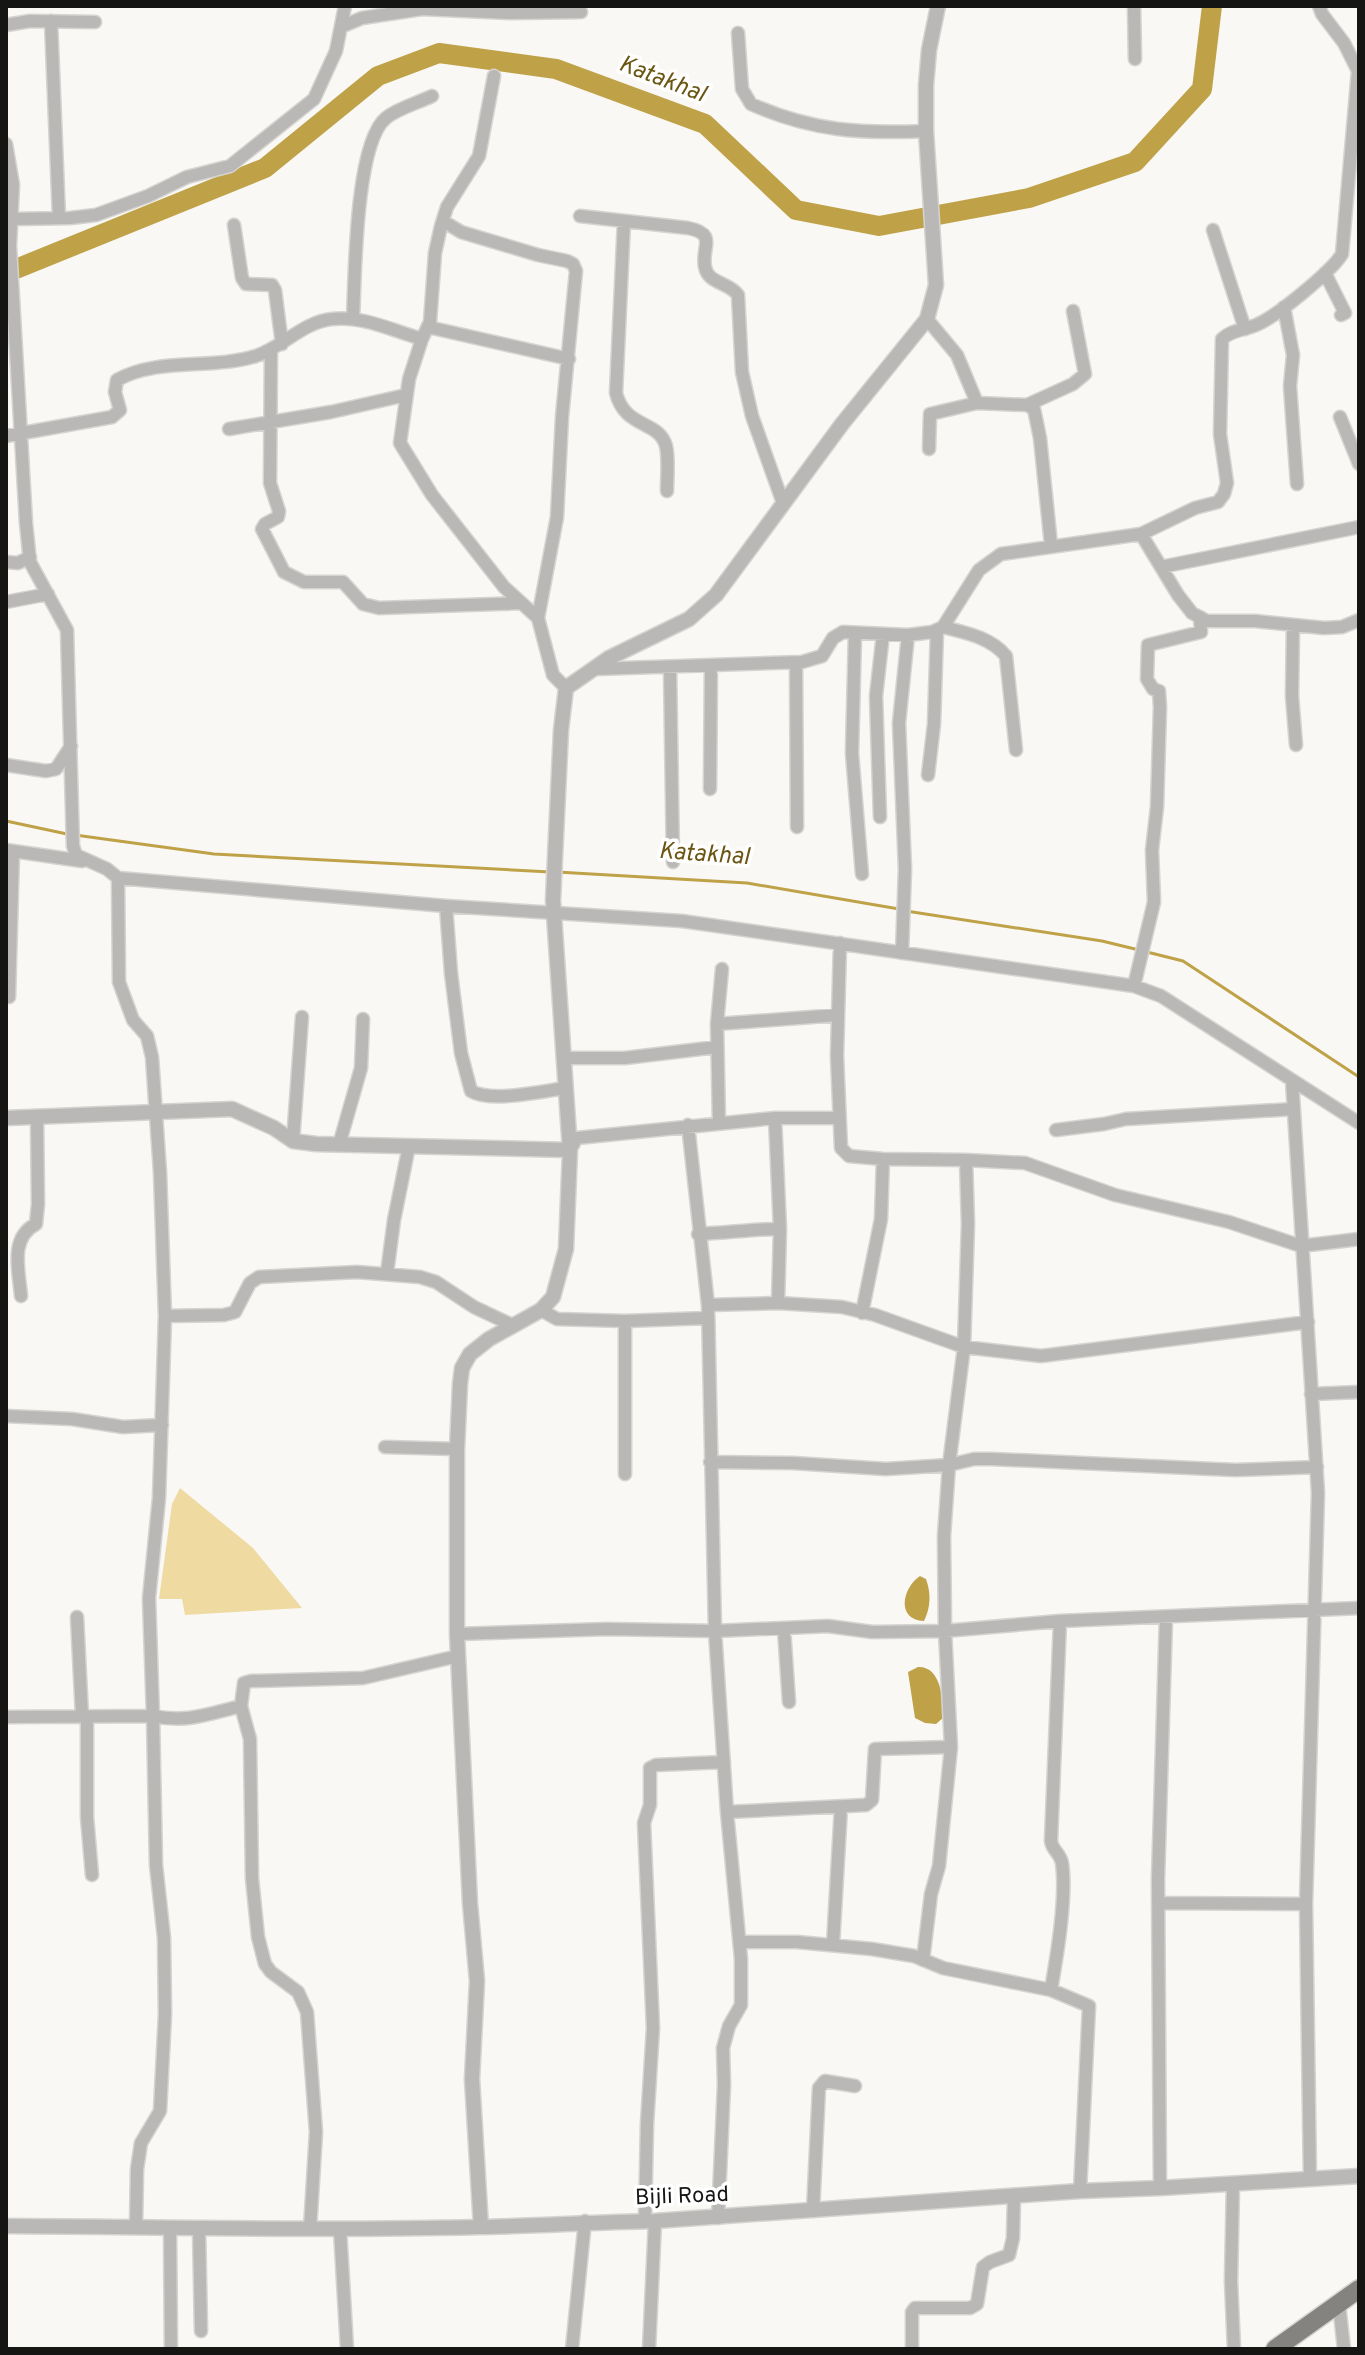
<svg xmlns="http://www.w3.org/2000/svg" width="1365" height="2355" font-family="Overpass,sans-serif">
	<rect width="100%" height="100%" fill="#f9f8f4"/>
	<path fill="#efdba2" d="M 180,1488 L 253,1548 L 302,1608 L 185,1615 L 182,1599 L 159,1599 L 172,1504 Z"/>
	<path fill="#bfa248" d="M 920,1576 L 926,1579 C 931,1593 931,1607 924,1621 C 896,1620 902,1588 920,1576 Z
		M 918,1667 C 941,1666 943,1699 944,1717 L 936,1724 L 925,1723 L 915,1718 L 908,1672 Z"/>
	<g fill="none" stroke-linecap="round" stroke-linejoin="round">
		<path stroke="#bfa248" stroke-width="3" d="M 6,821 L 67,834
			M 75,835 L 214,854 L 550,872
			M 557,872 L 747,883 L 899,909
			M 906,911 L 1102,941 L 1139,950
			M 1147,952 L 1183,961 L 1359,1077"/>
		<path stroke="#bfa248" stroke-width="20" d="M 6,273 L 265,168 L 378,76 L 439,53 L 556,69 L 705,124 L 796,210 L 879,226 L 1029,198 L 1135,162 L 1202,89 L 1212,6"/>
		<g stroke="#d5d4d0" stroke-width="15">
			<path id="minor" d="M 1134,6 L 1135,59
				M 51,21 L 59,218
				M 6,25 L 30,21 L 95,22
				M 343,26 L 362,18 L 422,9 L 511,13 L 581,12
				M 738,33 L 742,89 L 751,104 C 811,131 861,134 926,131
				M 494,76 L 479,156 L 447,207 L 441,226 L 435,253 L 430,322 L 422,339 L 409,379 L 400,443 L 432,495 L 504,587 L 538,618
				M 6,144 L 13,185 L 10,246 L 26,523 L 30,562 L 67,630 L 73,846 L 76,855 L 107,869 L 118,878 L 119,982 L 133,1020 L 147,1036 L 152,1057 L 160,1172 L 165,1316 L 159,1498 L 149,1598 L 153,1716 L 6,1717
				M 580,216 L 688,228 C 718,234 701,247 705,267 C 708,284 729,282 738,295 L 742,372 L 752,416 L 783,503
				M 13,219 L 70,218 L 96,215 L 148,196 L 187,177 L 230,166 L 314,99 L 336,51 L 345,6
				M 443,221 L 461,232 L 538,255 L 567,261 L 573,264 L 576,271 L 562,417 L 557,517 L 538,618 L 553,675 L 566,688
				M 624,221 L 616,393 C 625,429 659,420 666,446 C 669,459 667,477 667,491
				M 234,225 L 242,278 L 246,284 L 272,285 L 275,290 L 282,344
				M 1213,230 L 1245,329
				M 1325,273 L 1345,313 L 1341,315
				M 1284,307 L 1293,355 L 1290,386 L 1297,484
				M 353,319 C 355,278 355,143 386,118 C 398,108 418,103 432,96
				M 927,319 L 957,355 L 977,403 L 1027,405 L 1034,409 L 1040,438 L 1051,545
				M 428,327 L 569,359
				M 271,349 L 270,483 L 279,511 L 278,517 L 265,524 L 262,529 L 284,572 L 304,582 L 343,582 L 363,604 L 379,608 L 521,603
				M 1027,405 L 1073,384 L 1085,374 L 1073,311
				M 1340,417 L 1359,464
				M 229,429 L 331,412 L 406,395
				M 6,436 L 112,417 L 120,410 L 115,392 L 117,380 C 158,357 211,370 256,356 C 283,347 303,322 332,319 C 361,315 394,331 422,339
				M 929,449 L 930,414 L 977,403
				M 1141,534 L 1178,595 L 1192,613 L 1207,621 L 1255,621 L 1324,628 L 1342,627 L 1359,620
				M 6,562 L 18,563 L 30,557
				M 1161,567 L 1359,527
				M 6,602 L 48,594
				M 1293,626 L 1292,696 L 1296,745
				M 943,627 C 966,633 990,637 1006,656 L 1016,750
				M 855,633 L 852,753 L 862,874
				M 796,663 L 797,827
				M 670,667 L 673,862
				M 595,669 L 802,662 L 822,656 L 833,638 L 843,632 L 908,635 L 932,632 L 943,627 L 979,570 L 1001,554 L 1141,534 L 1195,508 L 1218,502 L 1224,494 L 1227,483 L 1220,434 L 1222,339 C 1231,330 1245,330 1256,325 C 1276,317 1332,271 1342,254 L 1358,71 L 1344,43 L 1322,14 L 1319,6
				M 6,765 L 46,771 L 56,769 L 71,746
				M 928,775 L 934,724 L 937,630
				M 710,789 L 711,666
				M 880,817 L 876,696 L 883,634
				M 6,850 L 82,861
				M 118,878 L 446,906 L 682,921 L 1134,986 L 1161,996 L 1359,1123
				M 446,906 L 451,973 L 461,1053 L 471,1091 C 491,1103 543,1091 566,1088
				M 840,943 L 837,1056 L 841,1148 L 849,1156 L 883,1159 L 966,1160 L 968,1224 L 964,1347 L 949,1465 L 944,1536 L 945,1631 L 951,1747 L 939,1866 L 931,1894 L 923,1960
				M 902,953 L 905,869 L 899,723 L 908,635
				M 1134,986 L 1154,902 L 1152,850 L 1157,807 L 1160,707 L 1159,691 L 1153,689 L 1147,679 L 1148,645 L 1201,632 L 1200,617
				M 9,997 L 13,851
				M 717,1024 L 838,1015
				M 564,1058 L 625,1058 L 717,1047
				M 1292,1080 L 1318,1493 L 1306,1904 L 1310,2179
				M 775,1118 L 780,1229 L 778,1303
				M 719,1123 L 717,1024 L 722,969
				M 688,1125 L 708,1305 L 715,1631 L 727,1812 L 741,1959 L 741,2005 L 729,2026 L 723,2048 L 724,2085 L 718,2218
				M 1056,1130 L 1104,1124 L 1126,1119 L 1294,1109
				M 293,1141 L 302,1017
				M 339,1145 L 361,1068 L 363,1019
				M 570,1150 L 577,1138 L 775,1118 L 839,1118
				M 966,1160 L 1025,1163 L 1115,1195 L 1229,1222 L 1301,1246 L 1359,1239
				M 698,1234 C 726,1233 753,1229 780,1229
				M 387,1273 L 394,1220 L 409,1146
				M 21,1296 C 19,1271 9,1238 36,1224 L 38,1204 L 37,1117
				M 708,1305 L 778,1303 L 842,1307 L 875,1315 L 964,1347 L 1041,1356 L 1308,1322
				M 541,1310 L 557,1319 L 625,1321 L 708,1318
				M 862,1313 L 881,1219 L 883,1159
				M 165,1316 L 224,1315 L 235,1312 L 250,1283 L 259,1277 L 357,1272 L 420,1277 L 436,1282 L 474,1307 L 512,1325
				M 625,1321 L 625,1474
				M 1311,1394 L 1359,1392
				M 6,1416 L 72,1419 L 123,1427 L 162,1425
				M 385,1447 L 457,1449
				M 710,1462 L 793,1463 L 886,1469 L 949,1465 L 974,1459 L 992,1459 L 1235,1470 L 1317,1467
				M 77,1617 L 82,1716
				M 784,1629 L 789,1702
				M 457,1634 L 607,1629 L 715,1631 L 828,1626 L 872,1632 L 945,1631 L 1060,1621 L 1359,1608
				M 241,1706 L 244,1683 L 251,1681 L 363,1678 L 458,1656
				M 87,1716 L 87,1817 L 92,1875
				M 727,1812 L 866,1805 L 872,1800 L 875,1749 L 951,1747
				M 1159,1903 L 1306,1904
				M 740,1942 L 797,1942 L 872,1949 L 914,1956 L 943,1968 L 1051,1990 C 1057,1955 1067,1897 1062,1863 C 1060,1853 1052,1850 1051,1841 L 1060,1621
				M 833,1945 L 841,1807
				M 1051,1990 L 1089,2006 L 1080,2191
				M 1233,2184 L 1231,2281 L 1234,2349
				M 1160,2188 L 1158,1879 L 1166,1617
				M 813,2211 L 819,2088 L 825,2081 L 855,2086
				M 645,2221 L 647,2124 L 653,2028 L 644,1823 L 650,1805 L 650,1768 L 656,1765 L 724,1762
				M 136,2227 L 137,2169 L 141,2143 L 160,2111 L 165,2014 L 164,1938 L 156,1865 L 153,1716 C 187,1723 208,1714 241,1706 L 250,1739 L 252,1878 L 258,1937 L 265,1964 L 271,1972 L 298,1992 L 307,2012 L 316,2132 L 310,2229
				M 170,2228 L 171,2349
				M 199,2228 L 201,2331
				M 340,2229 L 347,2349
				M 1339,2304 L 1344,2349
				M 572,2349 L 585,2221
				M 649,2349 L 655,2221
				M 912,2349 L 912,2312 L 915,2308 L 970,2308 L 977,2304 L 983,2267 L 990,2262 L 1009,2255 L 1013,2238 L 1014,2196"/>
		</g>
		<g stroke="#d5d4d0" stroke-width="17">
			<path id="tertiary" d="M 6,1118 L 232,1109 L 274,1128 L 293,1141 L 316,1144 L 570,1150
				M 6,2226 C 164,2227 321,2231 479,2227 C 538,2226 595,2222 655,2221 L 1080,2191 L 1160,2188 L 1359,2176
				M 481,2227 L 472,2079 L 477,1981 L 470,1903 L 457,1634 L 457,1449 L 460,1384 L 462,1368 L 470,1354 L 489,1339 L 541,1310 L 553,1297 L 566,1249 L 570,1150 L 553,900 L 561,730 L 566,688 L 609,658 L 689,619 L 716,595 L 842,424 L 927,319 L 936,285 L 926,131 L 926,85 L 929,50 L 938,6"/>
		</g>
		<g stroke="#d5d4d0" stroke-width="21">
			<path id="primary" d="M 1275,2349 L 1359,2289"/>
		</g>
		<use href="#minor" stroke="#b9b8b7" stroke-width="12"/>
		<use href="#tertiary" stroke="#b9b8b7" stroke-width="14"/>
		<use href="#primary" stroke="#848380" stroke-width="18"/>
	</g>
	<g text-anchor="middle" dominant-baseline="central" stroke-width="7" stroke-linejoin="round" paint-order="stroke">
		<g font-size="22" fill="#151514" stroke="#fff">
			<text transform="translate(682 2197) rotate(-2)">Bijli Road</text>
		</g>
		<g font-size="24" font-style="italic" fill="#6a5511" stroke="#fff">
			<text transform="translate(662 80) rotate(21)">Katakhal</text>
			<text transform="translate(704 855) rotate(4)">Katakhal</text>
		</g>
	</g>
	<rect width="1365" height="2355" fill="none" stroke="#151514" stroke-width="16"/>
</svg>
